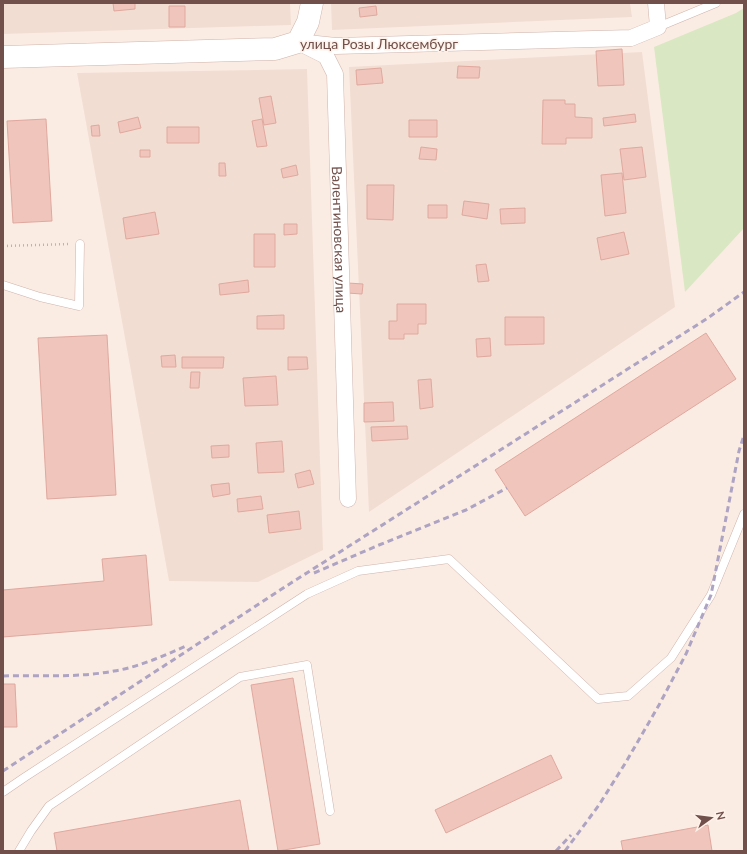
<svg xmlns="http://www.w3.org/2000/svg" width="747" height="854" font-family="Lato,sans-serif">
	<rect width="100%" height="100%" fill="#fbece3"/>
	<path fill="#f2ddd2" d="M 3,3 L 290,3 L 291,25 L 3,34 Z
		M 331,3 L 630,3 L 632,17 L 332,30 Z
		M 642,52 L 675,307 L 369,512 L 349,67 Z
		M 307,69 L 323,550 L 258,582 L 169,581 L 77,73 Z"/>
	<path fill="#dae7c3" d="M 744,8 L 744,228 L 685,292 L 654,47 L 736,13 Z"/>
	<path fill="#efc5bc" stroke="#e0a89e" d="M 113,3 L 135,3 L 135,9 L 114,11 Z
		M 169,6 L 185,6 L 185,27 L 169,27 Z
		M 376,6 L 377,15 L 360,17 L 359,8 Z
		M 622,49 L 624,85 L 598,86 L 596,51 Z
		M 458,66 L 480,67 L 479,78 L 457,78 Z
		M 381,68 L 383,83 L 357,85 L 356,70 Z
		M 271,96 L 276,123 L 264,125 L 259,98 Z
		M 543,100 L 565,100 L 565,104 L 575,104 L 575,117 L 592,118 L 592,138 L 566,138 L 566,144 L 542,144 Z
		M 635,114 L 636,122 L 604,126 L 603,118 Z
		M 138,117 L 141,128 L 120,133 L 118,122 Z
		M 46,119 L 52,221 L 13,223 L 7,121 Z
		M 262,119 L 267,146 L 257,147 L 252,121 Z
		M 409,120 L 437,120 L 437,137 L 409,137 Z
		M 99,125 L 100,136 L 92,136 L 91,126 Z
		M 167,127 L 199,127 L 199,143 L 167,143 Z
		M 421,147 L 437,149 L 436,160 L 419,159 Z
		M 642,147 L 646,177 L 624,180 L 620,149 Z
		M 140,150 L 150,150 L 150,157 L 140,157 Z
		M 219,163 L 225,163 L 226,176 L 219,176 Z
		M 296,165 L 298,175 L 283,178 L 281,169 Z
		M 622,173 L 626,213 L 605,216 L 601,175 Z
		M 367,185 L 394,185 L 393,220 L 367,219 Z
		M 464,201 L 489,204 L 487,219 L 462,215 Z
		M 428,205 L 447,205 L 447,218 L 428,218 Z
		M 525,208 L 525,223 L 501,224 L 500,209 Z
		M 155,212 L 159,234 L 126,239 L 123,218 Z
		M 284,224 L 297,224 L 297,234 L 284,235 Z
		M 624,232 L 629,254 L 601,260 L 597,238 Z
		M 254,234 L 275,234 L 275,267 L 254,267 Z
		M 486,264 L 489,281 L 478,282 L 476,265 Z
		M 248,280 L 249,292 L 220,295 L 219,284 Z
		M 348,283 L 363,284 L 362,294 L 347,293 Z
		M 397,304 L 426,304 L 426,324 L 418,324 L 418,334 L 404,334 L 404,339 L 389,339 L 389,321 L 397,321 Z
		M 284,315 L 284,329 L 257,329 L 257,316 Z
		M 505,317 L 544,317 L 544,344 L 505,345 Z
		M 706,333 L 736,379 L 525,516 L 495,470 Z
		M 107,335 L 116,495 L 47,499 L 38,338 Z
		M 490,338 L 491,356 L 477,357 L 476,339 Z
		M 175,355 L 176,367 L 162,367 L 161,356 Z
		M 182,357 L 224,357 L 223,368 L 182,368 Z
		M 288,357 L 307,357 L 308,369 L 288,370 Z
		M 191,372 L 200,372 L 199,388 L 190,388 Z
		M 276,376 L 278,405 L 245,406 L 243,378 Z
		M 431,379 L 433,407 L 420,409 L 418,380 Z
		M 393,402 L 394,421 L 364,422 L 364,403 Z
		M 407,426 L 408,439 L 372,441 L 371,427 Z
		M 282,441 L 284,472 L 258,473 L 256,443 Z
		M 229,445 L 229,457 L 212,458 L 211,446 Z
		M 310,470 L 314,484 L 298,488 L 295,474 Z
		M 229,483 L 230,494 L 213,497 L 211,485 Z
		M 261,496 L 263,509 L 238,512 L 237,499 Z
		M 299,511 L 301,529 L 269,533 L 267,515 Z
		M 146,555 L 152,625 L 3,637 L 3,590 L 104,581 L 102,559 Z
		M 293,678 L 320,844 L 278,851 L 251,685 Z
		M 3,684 L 15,684 L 17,727 L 3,727 Z
		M 551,755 L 562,778 L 446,833 L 435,810 Z
		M 240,800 L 249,851 L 57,851 L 54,833 Z
		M 708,825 L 712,851 L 623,851 L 621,841 Z"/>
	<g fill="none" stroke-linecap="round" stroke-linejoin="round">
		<g stroke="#ceb4ad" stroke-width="9">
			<path id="lane" d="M 658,27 L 716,3
				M 3,285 L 40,297 L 79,306 L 80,244
				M 3,792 L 25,777 L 307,594 L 358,571 L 449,559 L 598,699 L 628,696 L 671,658 L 711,595 L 744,514
				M 19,851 L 31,831 L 49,806 L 240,677 L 307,665 L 330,811"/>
		</g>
		<g stroke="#ceb4ad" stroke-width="17">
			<g id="street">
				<path id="s1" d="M 298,42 L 326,56 L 335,74 L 348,499"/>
				<path d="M 307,43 L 336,46 L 631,38 L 658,27 L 656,3"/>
			</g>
		</g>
		<g stroke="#d0b3ab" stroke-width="23">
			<path id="secondary" d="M 3,57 L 275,49 L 298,42 L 308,22 L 312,3"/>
		</g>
		<path stroke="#d3a8a0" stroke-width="2.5" stroke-dasharray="1 3" stroke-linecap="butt" d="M 3,246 L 70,244"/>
		<use href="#lane" stroke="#fff" stroke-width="8"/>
		<use href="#street" stroke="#fff" stroke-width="16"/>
		<use href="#secondary" stroke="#fff" stroke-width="22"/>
		<path stroke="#ada3c3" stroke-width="3" stroke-dasharray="6 4" stroke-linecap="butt" d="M 314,573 L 379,545 L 466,510 L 507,488
			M 3,676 C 40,675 78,678 114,671 C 139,667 163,656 186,646
			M 3,771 L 291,583 L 708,318 L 744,292
			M 556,851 L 571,835
			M 565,851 L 599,805 L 626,762 L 659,705 L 686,654 L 711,595 L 739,451 L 744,435"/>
	</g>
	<g text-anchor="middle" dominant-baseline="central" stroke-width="3" stroke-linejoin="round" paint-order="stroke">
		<g font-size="14" fill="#71504b" stroke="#fef1e9">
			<text x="379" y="43">улица Розы Люксембург</text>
			<text stroke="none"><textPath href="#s1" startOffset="217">Валентиновская улица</textPath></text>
		</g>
	</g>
	<rect width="747" height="854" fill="none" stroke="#71504b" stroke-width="8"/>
	<g transform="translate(711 818) rotate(76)" stroke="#fef1e9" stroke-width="3" paint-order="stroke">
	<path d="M0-3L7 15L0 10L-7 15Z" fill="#71504b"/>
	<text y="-6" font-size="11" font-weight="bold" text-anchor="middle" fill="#71504b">N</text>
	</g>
</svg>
